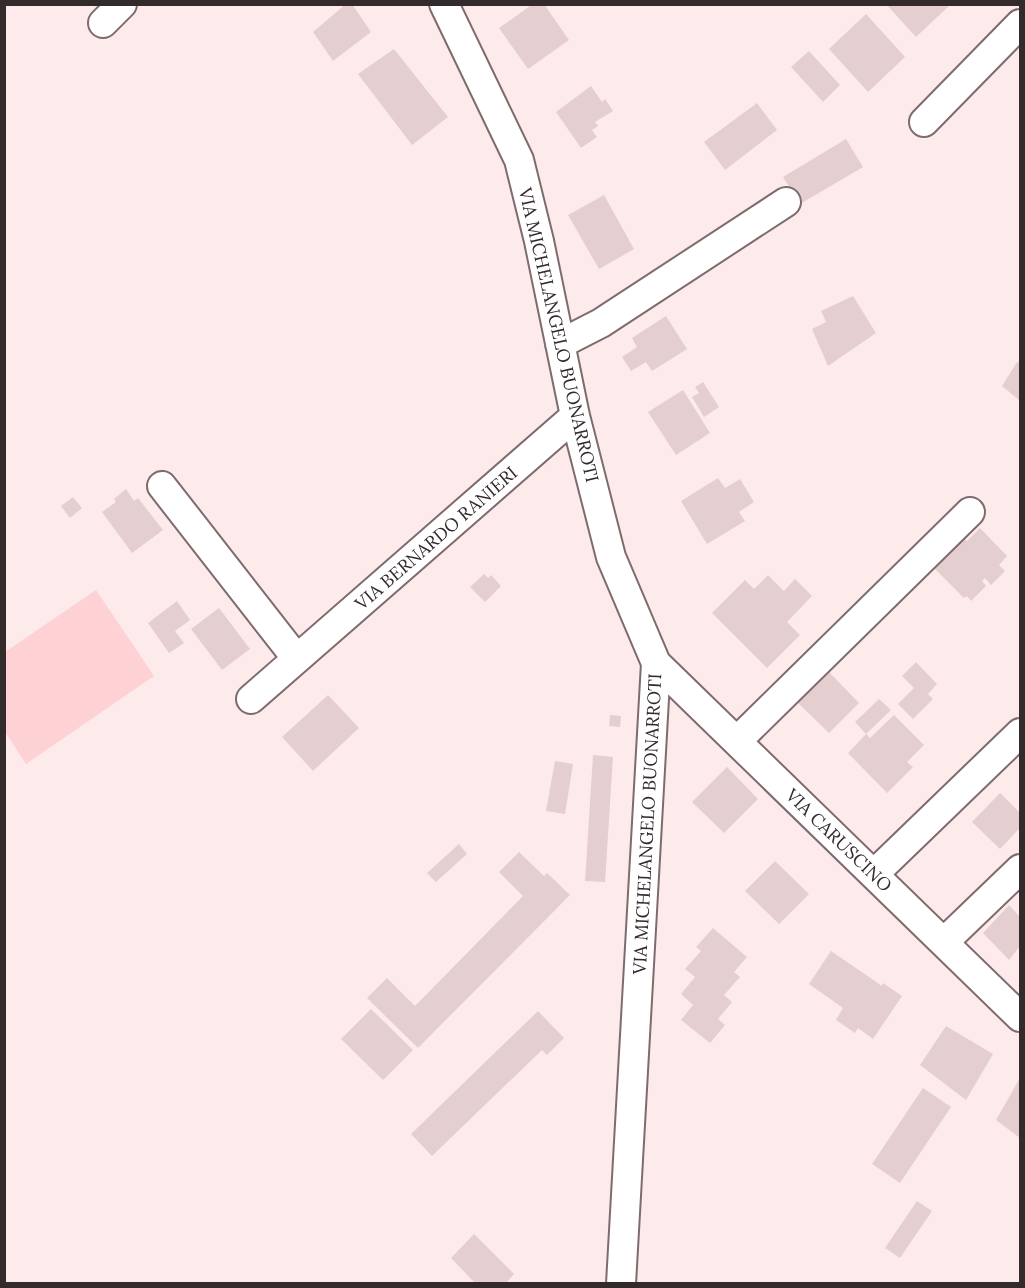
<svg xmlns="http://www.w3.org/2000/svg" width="1025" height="1288" font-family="Lora,serif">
	<rect width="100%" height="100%" fill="#fdebec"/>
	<path fill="#fed1d4" d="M 96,590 L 154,676 L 26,764 L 5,732 L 5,652 Z"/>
	<path fill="#e4cecf" d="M 346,4 L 352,4 L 371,32 L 333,61 L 313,32 Z
		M 533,4 L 544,4 L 569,40 L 528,69 L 499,28 Z
		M 886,4 L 951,4 L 916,37 Z
		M 866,14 L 905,57 L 868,92 L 829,49 Z
		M 394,49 L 448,117 L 412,145 L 358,74 Z
		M 809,51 L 840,85 L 823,102 L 791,67 Z
		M 591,86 L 602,102 L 605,99 L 613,111 L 595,122 L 598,126 L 592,130 L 597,137 L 581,148 L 556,112 Z
		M 757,103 L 777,130 L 725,170 L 704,142 Z
		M 846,139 L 863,167 L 800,204 L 783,177 Z
		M 604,195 L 634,249 L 599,269 L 568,215 Z
		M 853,296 L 876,333 L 828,366 L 812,329 L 826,322 L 821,311 Z
		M 666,316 L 687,349 L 652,371 L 646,362 L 631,371 L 622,357 L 637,347 L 632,338 Z
		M 1017,362 L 1020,363 L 1020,401 L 1002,386 Z
		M 703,382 L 719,407 L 704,417 L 692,397 L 699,393 L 695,387 Z
		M 683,390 L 710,433 L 676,455 L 648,412 Z
		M 718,478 L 725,488 L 740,479 L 754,502 L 739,512 L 745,521 L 707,544 L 681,501 Z
		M 126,489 L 134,501 L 138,498 L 163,530 L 132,553 L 102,512 L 116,502 L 114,499 Z
		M 73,497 L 82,508 L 70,518 L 61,506 Z
		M 980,528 L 1007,556 L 999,565 L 1005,571 L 991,585 L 985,578 L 982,581 L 986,586 L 971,601 L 967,596 L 964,598 L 931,565 L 962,535 L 967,541 Z
		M 484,574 L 488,578 L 491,575 L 501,586 L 485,602 L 470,587 Z
		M 768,575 L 784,591 L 795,579 L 812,596 L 787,622 L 800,635 L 767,668 L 712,613 L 745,580 L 754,589 Z
		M 177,601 L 190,620 L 175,631 L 184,643 L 169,653 L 148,623 Z
		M 219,608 L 250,649 L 222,670 L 191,629 Z
		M 916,662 L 937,684 L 928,694 L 933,699 L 913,719 L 898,704 L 914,688 L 902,676 Z
		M 828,671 L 859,703 L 829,733 L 797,702 Z
		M 328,695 L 359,728 L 313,771 L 282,737 Z
		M 879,699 L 891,710 L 866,734 L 855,722 Z
		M 610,715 L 621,716 L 620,727 L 609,726 Z
		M 894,715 L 924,745 L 907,762 L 913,767 L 887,793 L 848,753 L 866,734 L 870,738 Z
		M 593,755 L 613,757 L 605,882 L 585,881 Z
		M 555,761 L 573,764 L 565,814 L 546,811 Z
		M 727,767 L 758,799 L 724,833 L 692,802 Z
		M 1000,793 L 1020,813 L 1020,828 L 1000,849 L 972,822 Z
		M 459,844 L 467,854 L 436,882 L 427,873 Z
		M 519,852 L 544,876 L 547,873 L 570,895 L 418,1048 L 367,998 L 387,978 L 415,1006 L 523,896 L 499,872 Z
		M 775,861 L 809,894 L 779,924 L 745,891 Z
		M 1009,905 L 1020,917 L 1020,946 L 1009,960 L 983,933 Z
		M 713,928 L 747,957 L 734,972 L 740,977 L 724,995 L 732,1002 L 718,1019 L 725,1025 L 710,1043 L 681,1020 L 693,1005 L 681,994 L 695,977 L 685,969 L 701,951 L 696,947 Z
		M 831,951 L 882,986 L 883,983 L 902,996 L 873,1039 L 858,1028 L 855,1033 L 836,1020 L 843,1008 L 809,984 Z
		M 371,1009 L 413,1050 L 383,1080 L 341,1039 Z
		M 538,1011 L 564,1038 L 547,1055 L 542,1050 L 432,1156 L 411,1134 Z
		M 946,1026 L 993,1054 L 966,1100 L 920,1065 Z
		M 1020,1078 L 1020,1138 L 996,1120 Z
		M 923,1088 L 951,1107 L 900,1183 L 872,1164 Z
		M 917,1201 L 932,1211 L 900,1258 L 885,1248 Z
		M 474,1234 L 514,1274 L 505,1284 L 476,1284 L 451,1258 Z"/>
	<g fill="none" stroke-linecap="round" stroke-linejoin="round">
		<g stroke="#7f6b6d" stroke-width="32">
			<path id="minor" d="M 444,4 L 519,160 L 539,241 L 575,416 L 611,557 L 656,663 L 621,1284
				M 103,23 L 122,4
				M 924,122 L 1020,24
				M 560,344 L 601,323 L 786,202
				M 162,486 L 297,659
				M 656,663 L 1020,1017
				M 251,699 L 575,416
				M 737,741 L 970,512
				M 874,874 L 1020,733
				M 944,942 L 1020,869"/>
		</g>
		<use href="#minor" stroke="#fff" stroke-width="28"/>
	</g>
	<g text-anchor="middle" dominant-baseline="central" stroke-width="4.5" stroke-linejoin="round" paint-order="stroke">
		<g font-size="18" fill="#332a2b" stroke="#fff">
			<text transform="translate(559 335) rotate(77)">VIA MICHELANGELO BUONARROTI</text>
			<text transform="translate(436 538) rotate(-41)">VIA BERNARDO RANIERI</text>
			<text transform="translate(647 824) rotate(-87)">VIA MICHELANGELO BUONARROTI</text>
			<text transform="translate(839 840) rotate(44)">VIA CARUSCINO</text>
		</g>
	</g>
	<rect width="1025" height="1288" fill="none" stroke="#332a2b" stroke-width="12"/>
</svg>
